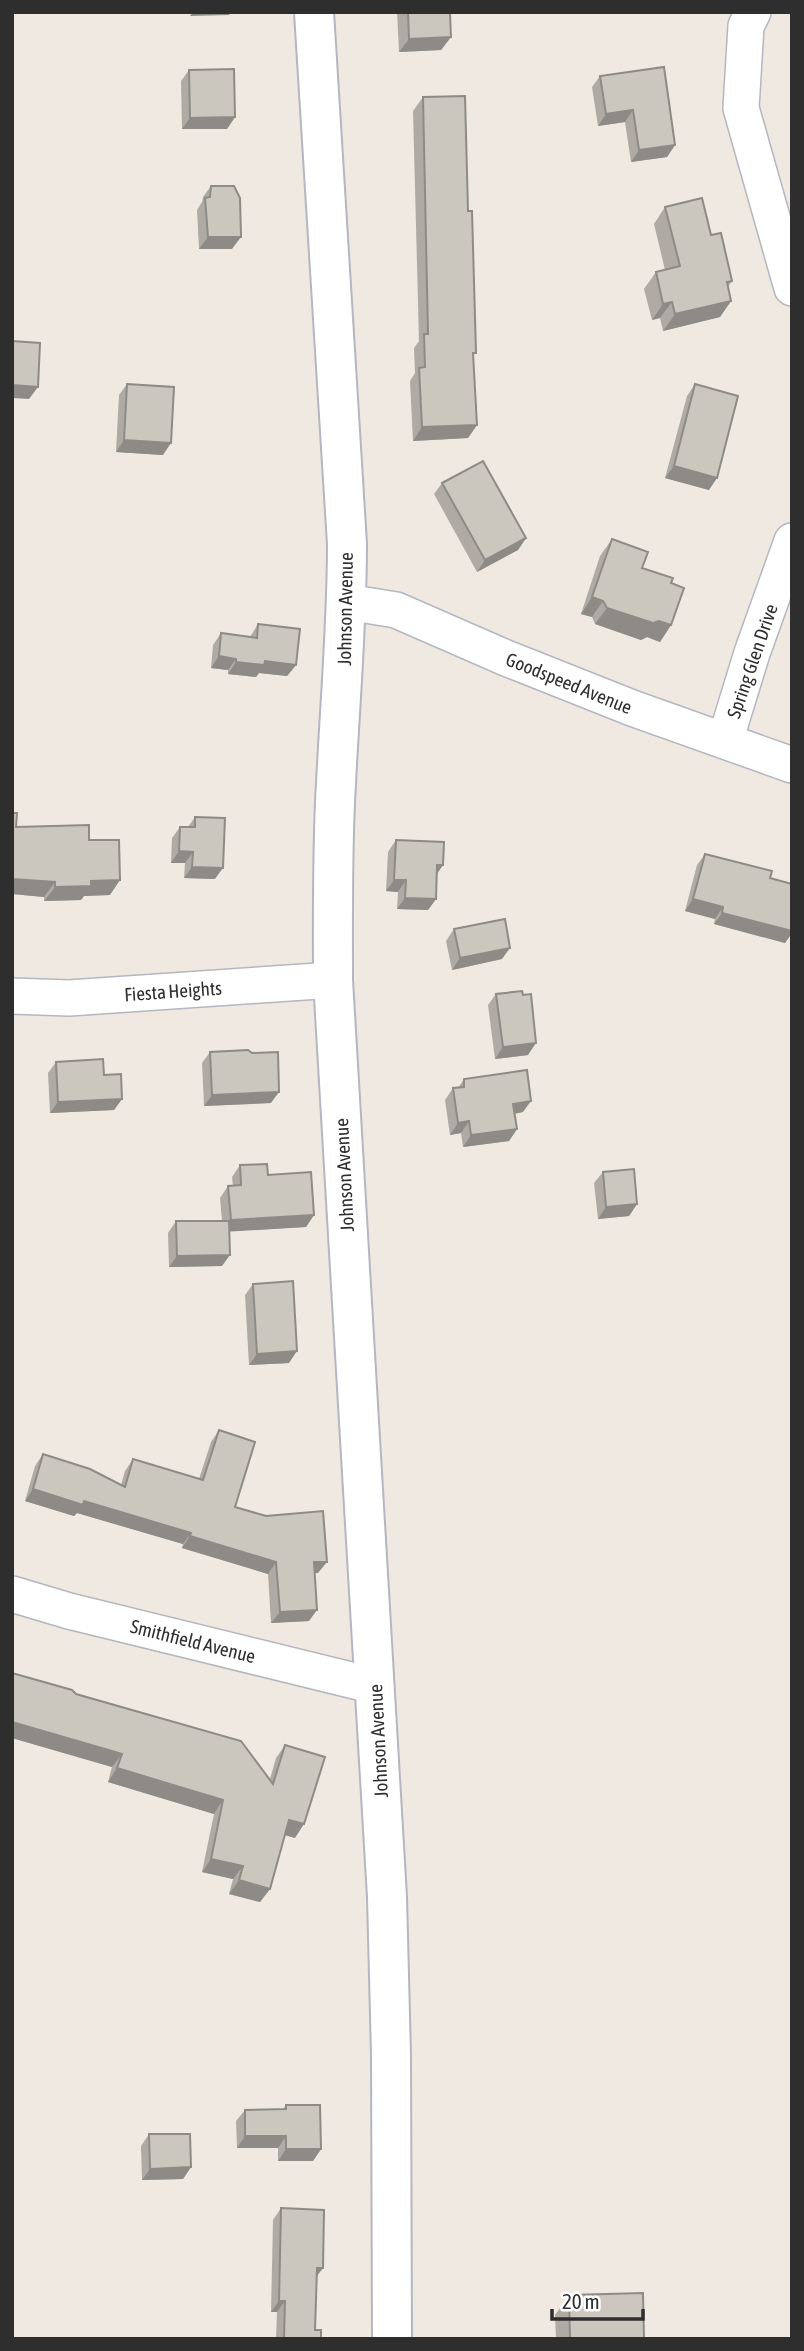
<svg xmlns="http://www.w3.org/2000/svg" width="804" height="2351" font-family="'Asap Condensed',sans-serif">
	<rect width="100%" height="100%" fill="#efe9e1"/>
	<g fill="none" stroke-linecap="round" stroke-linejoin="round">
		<g stroke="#b4b7c1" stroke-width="38">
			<path id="minor" d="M 753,12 L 746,26 L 741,108 L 792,288
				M 347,602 L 396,610 L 506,658 L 632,708 L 792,765
				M 725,741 L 752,653 L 792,541
				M 12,996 L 69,998 L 333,980
				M 12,1594 L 69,1611 L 375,1686"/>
		</g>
		<g stroke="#b4b7c1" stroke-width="42">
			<path id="tertiary" d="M 314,12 L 347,544 C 347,624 340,703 336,783 C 332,849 333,915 333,980 L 387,1897 L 391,2055 L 392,2339"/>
		</g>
		<use href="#minor" stroke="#fff" stroke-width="35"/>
		<use href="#tertiary" stroke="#fff" stroke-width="38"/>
	</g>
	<path fill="#afaba4" d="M 397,12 L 450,12 L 451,37 L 441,50 L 399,52 Z
		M 189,70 L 235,117 L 227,129 L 182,129 L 181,81 Z
		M 600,76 L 675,145 L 667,157 L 631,162 L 625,122 L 598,126 L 592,87 Z
		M 423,97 L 473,357 L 477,425 L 468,438 L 413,441 L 410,381 L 415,373 L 414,348 L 419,341 L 413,111 Z
		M 211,186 L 232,249 L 199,249 L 197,210 L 202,202 L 203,197 Z
		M 665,207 L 711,235 L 732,281 L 728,287 L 731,301 L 720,317 L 663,331 L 660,318 L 652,320 L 644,289 L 656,272 L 665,270 L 654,224 Z
		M 127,384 L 163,455 L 116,452 L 119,395 Z
		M 695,384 L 709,490 L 665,478 L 687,396 Z
		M 442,483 L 526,538 L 518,550 L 477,572 L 434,494 Z
		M 612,539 L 642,568 L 671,583 L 671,625 L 660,642 L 647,637 L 641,640 L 595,624 L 592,617 L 581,614 L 600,556 Z
		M 258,624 L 296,665 L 287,676 L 259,673 L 256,677 L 228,674 L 228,670 L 211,668 L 213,645 L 221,633 L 250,637 Z
		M 12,813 L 16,827 L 89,840 L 110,895 L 84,896 L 81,900 L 44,901 L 44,897 L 12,894 Z
		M 195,817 L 215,879 L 184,878 L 185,863 L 171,863 L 172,838 L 180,827 L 188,827 Z
		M 396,840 L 443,865 L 437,874 L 436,899 L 428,910 L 397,909 L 398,892 L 386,891 L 388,852 Z
		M 705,854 L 770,878 L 792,884 L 792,933 L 785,943 L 714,924 L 715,919 L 685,911 L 697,865 Z
		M 454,929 L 502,959 L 452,970 L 446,941 Z
		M 496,994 L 528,1055 L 495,1059 L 488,1005 Z
		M 210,1052 L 271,1103 L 204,1106 L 202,1063 Z
		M 56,1062 L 104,1075 L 122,1099 L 114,1110 L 50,1113 L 48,1073 Z
		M 464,1079 L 523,1112 L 515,1114 L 517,1129 L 509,1141 L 463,1147 L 461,1133 L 450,1135 L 445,1100 L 453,1088 L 458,1088 Z
		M 240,1165 L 268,1175 L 314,1215 L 306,1227 L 229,1231 L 222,1266 L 169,1267 L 168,1233 L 176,1221 L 222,1221 L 220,1198 L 228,1186 L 233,1186 L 232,1177 Z
		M 603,1172 L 637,1204 L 629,1216 L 598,1219 L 594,1183 Z
		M 253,1284 L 289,1363 L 249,1365 L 245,1295 Z
		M 219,1430 L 235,1507 L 318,1573 L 315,1573 L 309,1621 L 271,1623 L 268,1574 L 182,1548 L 183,1544 L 77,1513 L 74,1516 L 25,1501 L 35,1466 L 43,1454 L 121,1485 L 125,1471 L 133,1459 L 199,1479 L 211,1442 Z
		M 12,1673 L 76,1694 L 270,1779 L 276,1758 L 285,1745 L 295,1838 L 284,1835 L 270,1889 L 260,1902 L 229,1894 L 233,1879 L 202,1872 L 214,1814 L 108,1782 L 112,1767 L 12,1738 Z
		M 286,2105 L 321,2149 L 313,2161 L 278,2161 L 278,2148 L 237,2148 L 236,2121 L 245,2110 L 283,2109 Z
		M 149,2134 L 191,2167 L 183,2179 L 142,2180 L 141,2146 Z
		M 281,2208 L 316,2277 L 315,2330 L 321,2339 L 276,2339 L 277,2312 L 271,2312 L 273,2220 Z
		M 569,2295 L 644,2339 L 556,2339 L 555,2315 Z"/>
	<path fill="#8e8b86" d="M 193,12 L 231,12 L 229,15 L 190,16 Z
		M 451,37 L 441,50 L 399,52 L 409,39 Z
		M 633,110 L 625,122 L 598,126 L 606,114 Z
		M 235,117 L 227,129 L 182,129 L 190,118 Z
		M 675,145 L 667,157 L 631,162 L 639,150 Z
		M 208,237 L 241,237 L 232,249 L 199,249 Z
		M 731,301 L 720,317 L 663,331 L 675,314 Z
		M 672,302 L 660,318 L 652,320 L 663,304 Z
		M 12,385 L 38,387 L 29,399 L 12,398 Z
		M 477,425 L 468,438 L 413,441 L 422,427 Z
		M 124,440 L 171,443 L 163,455 L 116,452 Z
		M 674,466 L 717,478 L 709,490 L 665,478 Z
		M 526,538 L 518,550 L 477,572 L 485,560 Z
		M 592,597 L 603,601 L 592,617 L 581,614 Z
		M 607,608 L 659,621 L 671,625 L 660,642 L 647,637 L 641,640 L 595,624 Z
		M 219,656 L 236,659 L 228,670 L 211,668 Z
		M 265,661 L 296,665 L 287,676 L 259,673 L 256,677 L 228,674 L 236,662 Z
		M 179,851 L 193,852 L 185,863 L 171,863 Z
		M 437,865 L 443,865 L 435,876 Z
		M 192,867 L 223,868 L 215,879 L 184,878 Z
		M 12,879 L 55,882 L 44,897 L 12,894 Z
		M 120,880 L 110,895 L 84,896 L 81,900 L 44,901 L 55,887 L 91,881 Z
		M 394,880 L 406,880 L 398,892 L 386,891 Z
		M 405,898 L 436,899 L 428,910 L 397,909 Z
		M 693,899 L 723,907 L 715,919 L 685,911 Z
		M 722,913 L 792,931 L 792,933 L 785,943 L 714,924 Z
		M 510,948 L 502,959 L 452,970 L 460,958 Z
		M 536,1043 L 528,1055 L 495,1059 L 503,1047 Z
		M 279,1092 L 271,1103 L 204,1106 L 212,1095 Z
		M 122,1099 L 114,1110 L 50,1113 L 58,1102 Z
		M 531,1101 L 523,1112 L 505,1115 L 513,1104 Z
		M 469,1121 L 461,1133 L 450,1135 L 458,1123 Z
		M 517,1129 L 509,1141 L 463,1147 L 471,1135 Z
		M 637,1204 L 629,1216 L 598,1219 L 606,1207 Z
		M 314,1215 L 306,1227 L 223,1232 L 231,1220 Z
		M 230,1255 L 222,1266 L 169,1267 L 177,1256 Z
		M 297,1351 L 289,1363 L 249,1365 L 257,1354 Z
		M 33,1489 L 84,1501 L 191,1533 L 183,1544 L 77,1513 L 74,1516 L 25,1501 Z
		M 190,1536 L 276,1562 L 268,1574 L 182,1548 Z
		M 314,1562 L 327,1562 L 318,1573 L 306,1574 Z
		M 317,1610 L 309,1621 L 271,1623 L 280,1612 Z
		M 12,1722 L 122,1754 L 112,1767 L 12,1738 Z
		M 117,1768 L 223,1800 L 214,1814 L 108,1782 Z
		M 289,1820 L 304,1824 L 295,1838 L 279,1833 Z
		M 211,1859 L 243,1866 L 233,1879 L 202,1872 Z
		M 239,1880 L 270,1889 L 260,1902 L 229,1894 Z
		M 245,2136 L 286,2136 L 278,2148 L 237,2148 Z
		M 286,2149 L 321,2149 L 313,2161 L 278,2161 Z
		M 191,2167 L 183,2179 L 142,2180 L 150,2169 Z
		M 317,2268 L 323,2268 L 314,2280 Z
		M 279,2301 L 285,2301 L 277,2312 L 271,2312 Z"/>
	<path fill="#cbc7bf" stroke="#8e8b86" stroke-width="2" d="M 408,12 L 450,12 L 451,37 L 409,39 Z
		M 664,67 L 675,145 L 639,150 L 633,110 L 606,114 L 600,76 Z
		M 234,69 L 235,117 L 190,118 L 189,70 Z
		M 465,96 L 468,211 L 472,211 L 476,353 L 473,353 L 477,425 L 422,427 L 419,368 L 425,367 L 424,334 L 428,334 L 423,97 Z
		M 211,186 L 234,186 L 240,198 L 241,237 L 208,237 L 205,198 L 210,197 Z
		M 702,198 L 711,235 L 721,233 L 732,281 L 727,282 L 731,301 L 675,314 L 672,302 L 663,304 L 656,272 L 680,266 L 665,207 Z
		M 12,341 L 40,343 L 38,387 L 12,385 Z
		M 127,384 L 174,387 L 171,443 L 124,440 Z
		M 695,384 L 738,396 L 717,478 L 674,466 Z
		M 483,461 L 526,538 L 485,560 L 442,483 Z
		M 612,539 L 648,552 L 642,568 L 673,578 L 671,583 L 684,588 L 671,625 L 659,621 L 653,623 L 607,608 L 603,601 L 592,597 Z
		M 258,624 L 300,629 L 296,665 L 265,661 L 264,665 L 236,662 L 236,659 L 219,656 L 221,633 L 257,638 Z
		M 12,813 L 17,813 L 16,827 L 89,825 L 89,840 L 119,840 L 120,880 L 91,881 L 91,886 L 55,887 L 55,882 L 12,879 Z
		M 195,817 L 225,818 L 223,868 L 192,867 L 193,852 L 179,851 L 180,827 L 195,827 Z
		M 396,840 L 444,842 L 443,865 L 437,865 L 436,899 L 405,898 L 406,880 L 394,880 Z
		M 705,854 L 772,871 L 770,878 L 792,884 L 792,931 L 722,913 L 723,907 L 693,899 Z
		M 505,919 L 510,948 L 460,958 L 454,929 Z
		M 522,991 L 523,995 L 531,994 L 536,1043 L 503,1047 L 496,994 Z
		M 248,1050 L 252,1053 L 278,1052 L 279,1092 L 212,1095 L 210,1052 Z
		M 103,1059 L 104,1075 L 121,1074 L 122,1099 L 58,1102 L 56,1062 Z
		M 527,1070 L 531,1101 L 513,1104 L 517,1129 L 471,1135 L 469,1121 L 458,1123 L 453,1088 L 464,1087 L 464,1079 Z
		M 267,1164 L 268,1175 L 311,1172 L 314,1215 L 231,1220 L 228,1186 L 241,1185 L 240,1165 Z
		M 634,1169 L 637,1204 L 606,1207 L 603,1172 Z
		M 176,1221 L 229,1221 L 230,1255 L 177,1256 Z
		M 293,1281 L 297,1351 L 257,1354 L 253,1284 Z
		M 219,1430 L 255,1442 L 235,1507 L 266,1516 L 323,1511 L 327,1562 L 314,1562 L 317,1610 L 280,1612 L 276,1562 L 190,1536 L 191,1533 L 84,1501 L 83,1505 L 33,1489 L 43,1454 L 90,1469 L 125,1487 L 133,1459 L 203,1480 Z
		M 12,1673 L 72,1690 L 76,1694 L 241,1741 L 273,1784 L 285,1745 L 325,1757 L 304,1824 L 289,1820 L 270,1889 L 239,1880 L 243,1866 L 211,1859 L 223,1800 L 117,1768 L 122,1754 L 12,1722 Z
		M 286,2105 L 320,2105 L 321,2149 L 286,2149 L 286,2136 L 245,2136 L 245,2110 L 286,2109 Z
		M 149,2134 L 190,2134 L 191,2167 L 150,2169 Z
		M 281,2208 L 324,2210 L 323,2268 L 317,2268 L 315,2330 L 321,2330 L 321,2339 L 284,2339 L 285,2301 L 279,2301 Z
		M 643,2293 L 644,2339 L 570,2339 L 569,2295 Z"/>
	<g text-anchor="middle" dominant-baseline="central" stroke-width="5" stroke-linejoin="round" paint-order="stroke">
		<g font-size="19" fill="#2e2e2e" stroke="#fff">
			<text transform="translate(345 609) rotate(-89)">Johnson Avenue</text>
			<text transform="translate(752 661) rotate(-71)">Spring Glen Drive</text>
			<text transform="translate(569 683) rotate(22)">Goodspeed Avenue</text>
			<text transform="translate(173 991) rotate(-4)">Fiesta Heights</text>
			<text transform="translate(344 1175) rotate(-93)">Johnson Avenue</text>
			<text transform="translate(193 1641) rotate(14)">Smithfield Avenue</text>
			<text transform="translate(378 1741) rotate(-93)">Johnson Avenue</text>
		</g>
	</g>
	<rect width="804" height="2351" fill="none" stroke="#2e2e2e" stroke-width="28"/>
	<path d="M552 2309v10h91v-10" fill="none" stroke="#2e2e2e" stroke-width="3.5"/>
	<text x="562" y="2309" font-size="21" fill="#2e2e2e" stroke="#ffffff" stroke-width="5" paint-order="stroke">20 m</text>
</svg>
